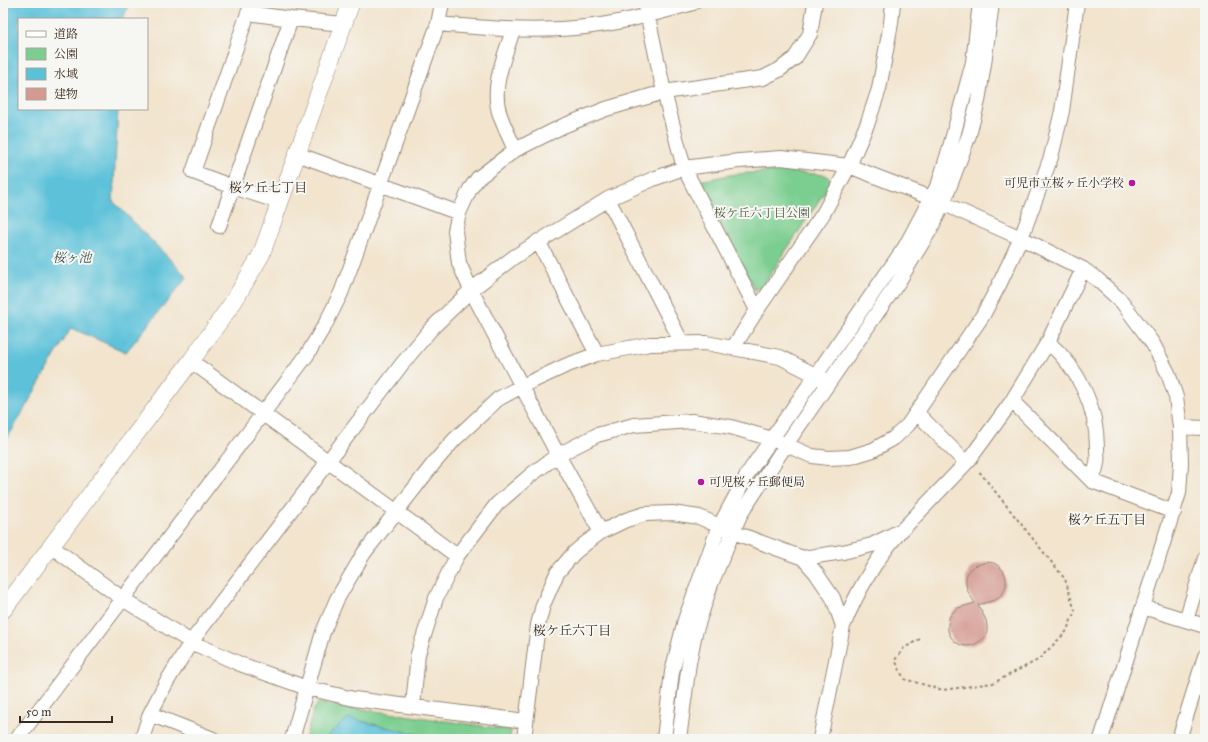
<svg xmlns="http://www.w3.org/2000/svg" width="1208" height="742" font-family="'IM FELL Great Primer','Noto Serif JP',serif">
	<rect width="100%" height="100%" fill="#f6f6f2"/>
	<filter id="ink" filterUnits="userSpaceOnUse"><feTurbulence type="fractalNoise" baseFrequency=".025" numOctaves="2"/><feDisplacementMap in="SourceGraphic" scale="8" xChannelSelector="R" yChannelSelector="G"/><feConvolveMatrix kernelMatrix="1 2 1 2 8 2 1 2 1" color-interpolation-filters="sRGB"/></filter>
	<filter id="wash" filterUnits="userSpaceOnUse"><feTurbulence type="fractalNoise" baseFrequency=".012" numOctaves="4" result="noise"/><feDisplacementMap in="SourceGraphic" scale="16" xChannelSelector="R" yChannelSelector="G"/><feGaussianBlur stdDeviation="0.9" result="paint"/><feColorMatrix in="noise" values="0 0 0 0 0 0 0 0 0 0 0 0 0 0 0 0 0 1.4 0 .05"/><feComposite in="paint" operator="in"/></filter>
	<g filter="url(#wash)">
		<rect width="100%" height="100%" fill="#f2e4cd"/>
		<path fill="#7cce90" stroke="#5c7c57" d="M 780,171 L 826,175 L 832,181 L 762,287 L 755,290 L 699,181 L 735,174 Z
			M 318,703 L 511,730 L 510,739 L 305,739 L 313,711 Z"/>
		<path fill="#5bc1d9" stroke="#4b767c" d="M 3,3 L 129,3 L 123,19 L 19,19 L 19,109 L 118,109 L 113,201 L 187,277 L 126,352 L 71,328 L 3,446 Z
			M 348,718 L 436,739 L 324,739 Z"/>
		<g id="blocks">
			<path fill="#d49a90" d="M 987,562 L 994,563 L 1000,567 L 1004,572 L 1006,579 L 1006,585 L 1004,591 L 1000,597 L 995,600 L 978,605 L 986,620 L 987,626 L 987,632 L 984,638 L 979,642 L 973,645 L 967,646 L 961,645 L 955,642 L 951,637 L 948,631 L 948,625 L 949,618 L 953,612 L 958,608 L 975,603 L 967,590 L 966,583 L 966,577 L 969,570 L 974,566 Z"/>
		</g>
	</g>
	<g filter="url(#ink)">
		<use href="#blocks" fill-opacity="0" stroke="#968776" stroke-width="1"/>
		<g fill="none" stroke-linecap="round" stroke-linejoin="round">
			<g stroke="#968776" stroke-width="16">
				<path id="minor" d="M 645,3 L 664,92 L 684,168 L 757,310
					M 438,24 C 483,28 529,32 574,28 C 615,25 654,14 693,3
					M 513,30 C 505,56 490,87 500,115 C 504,127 510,138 515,150
					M 297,154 L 459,213
					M 608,199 L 682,343
					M 280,202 L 233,187 L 193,172 L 248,13 L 291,19 L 344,24
					M 219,226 L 291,19
					M 538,241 L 597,354
					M 1048,342 C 1079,369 1097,407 1097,448 C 1097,452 1098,458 1097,463 C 1096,469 1094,475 1092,481
					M 733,348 L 757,310 L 823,214 L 849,166 L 868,122 L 879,89 L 891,23 L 893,3
					M 191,361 L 457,556
					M 1012,401 L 1092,481 L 1174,512
					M 917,413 L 966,463
					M 1180,427 L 1205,428
					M 601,532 L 558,455 L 471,290 L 459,263 L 455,231 L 459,213 L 470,189 L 478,178 L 515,150 L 563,126 L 606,109 L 664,92 L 763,78 L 779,70 L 795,58 L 810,34 L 815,3
					M 52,547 L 123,599 L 191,642 L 240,664 L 307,688 L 354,699 L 525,721
					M 803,558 L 843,552 L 872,545 L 902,530 L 969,460 L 1012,401 L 1048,342 L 1083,269
					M 1143,607 L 1205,626
					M 1186,620 L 1205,558
					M 843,626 C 856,594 874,562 897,535
					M 413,706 L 418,654 L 436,598 L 457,556 L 497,504 L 532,474 L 558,455 L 597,435 L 634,425 L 692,421 L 731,427 L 772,439 L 812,456 L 829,458 L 850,457 L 873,450 L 894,438 L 908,425 L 983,315 L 999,285 L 1021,238 L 1051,157 L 1062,111 L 1077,3
					M 150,714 L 213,739
					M 17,739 L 307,355 L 326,323 L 341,293 L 354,258 L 438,24 L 442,3
					M 142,739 L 150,714 L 166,683 L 191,642 L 402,364 L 431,329 L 471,290 L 514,257 L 608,199 L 653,179 L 684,168 L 739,161 L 781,158 L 849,166 L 931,198 L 1021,238 L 1083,269 L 1098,280 L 1122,302 L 1153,344 L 1168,373 L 1176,397 L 1180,427 L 1181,463 L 1179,493 L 1101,739
					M 292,739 L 323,632 L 337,599 L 364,553 L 434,463 L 454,440 L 498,399 L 522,386 L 565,366 L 597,354 L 650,344 L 706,343 L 780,357 L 823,379
					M 524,739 L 538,625 L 543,605 L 557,573 L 574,553 L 586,543 L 601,532 L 626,520 L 645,514 L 672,513 L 699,517 L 733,532 L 803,558 L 816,573 L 833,598 L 843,626 L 820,739
					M 664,739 L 672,672 L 685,620 L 718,529 L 748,473 L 905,247 L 939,183 L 950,147 L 973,62 L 980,3
					M 679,739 L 689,663 L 695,633 L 711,584 L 740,515 L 785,446 L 897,284 L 930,230 L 943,204 L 969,135 L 978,101 L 984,64 L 992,3
					M 1179,739 L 1205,656"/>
			</g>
			<g stroke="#968776" stroke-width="18">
				<path id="tertiary" d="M 3,610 L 191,361 L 234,301 L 261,255 L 351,3"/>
			</g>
			<path stroke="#968776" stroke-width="2" stroke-dasharray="3 3" stroke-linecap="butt" d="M 920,639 L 904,648 L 895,660 L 904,679 L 943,690 L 993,683 L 1038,660 L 1066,632 L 1075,611 L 1065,579 L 978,470
				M 691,737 L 706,739"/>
			<use href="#minor" stroke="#fff" stroke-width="14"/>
			<use href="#tertiary" stroke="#fff" stroke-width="17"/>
		</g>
	</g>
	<g fill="#b5179e" stroke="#f6f6f2" stroke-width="1.5">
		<circle cx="1132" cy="183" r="4"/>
		<circle cx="701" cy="482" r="4"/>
	</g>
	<g text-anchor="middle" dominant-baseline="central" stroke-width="4" stroke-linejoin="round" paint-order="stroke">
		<g font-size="12" fill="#3b2a1e" stroke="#f6f6f2" text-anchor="end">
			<text x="1124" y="183">可児市立桜ヶ丘小学校</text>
			<text x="709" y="482" text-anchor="start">可児桜ヶ丘郵便局</text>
		</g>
		<g font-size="12" fill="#4e5b40" stroke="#f6f6f2">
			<text x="762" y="213">桜ケ丘六丁目公園</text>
		</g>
		<g font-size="13" fill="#3b2a1e" stroke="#f6f6f2">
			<text x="268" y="188">桜ケ丘七丁目</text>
			<text x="1107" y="520">桜ケ丘五丁目</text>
			<text x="572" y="631">桜ケ丘六丁目</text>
		</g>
		<g font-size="13" font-style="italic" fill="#455756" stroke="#f6f6f2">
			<text x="72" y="258">桜ヶ池</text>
		</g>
	</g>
	<rect width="1208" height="742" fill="none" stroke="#f6f6f2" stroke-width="16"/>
	<rect x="18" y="18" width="130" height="92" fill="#f6f6f2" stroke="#aba49d"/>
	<rect x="26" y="31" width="20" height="6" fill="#ffffff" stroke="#aba49d"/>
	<text x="54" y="38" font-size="12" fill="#3b2a1e">道路</text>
	<rect x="26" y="48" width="20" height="12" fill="#7cce90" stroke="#aba49d"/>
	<text x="54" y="58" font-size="12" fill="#3b2a1e">公園</text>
	<rect x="26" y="68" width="20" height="12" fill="#5bc1d9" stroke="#aba49d"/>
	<text x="54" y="78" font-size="12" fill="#3b2a1e">水域</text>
	<rect x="26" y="88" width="20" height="12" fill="#d49a90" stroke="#aba49d"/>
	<text x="54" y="98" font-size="12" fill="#3b2a1e">建物</text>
	<path d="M20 716v6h92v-6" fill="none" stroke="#3b2a1e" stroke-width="2"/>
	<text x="26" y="716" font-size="12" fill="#3b2a1e" stroke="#f6f6f2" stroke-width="3" paint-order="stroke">50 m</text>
</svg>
